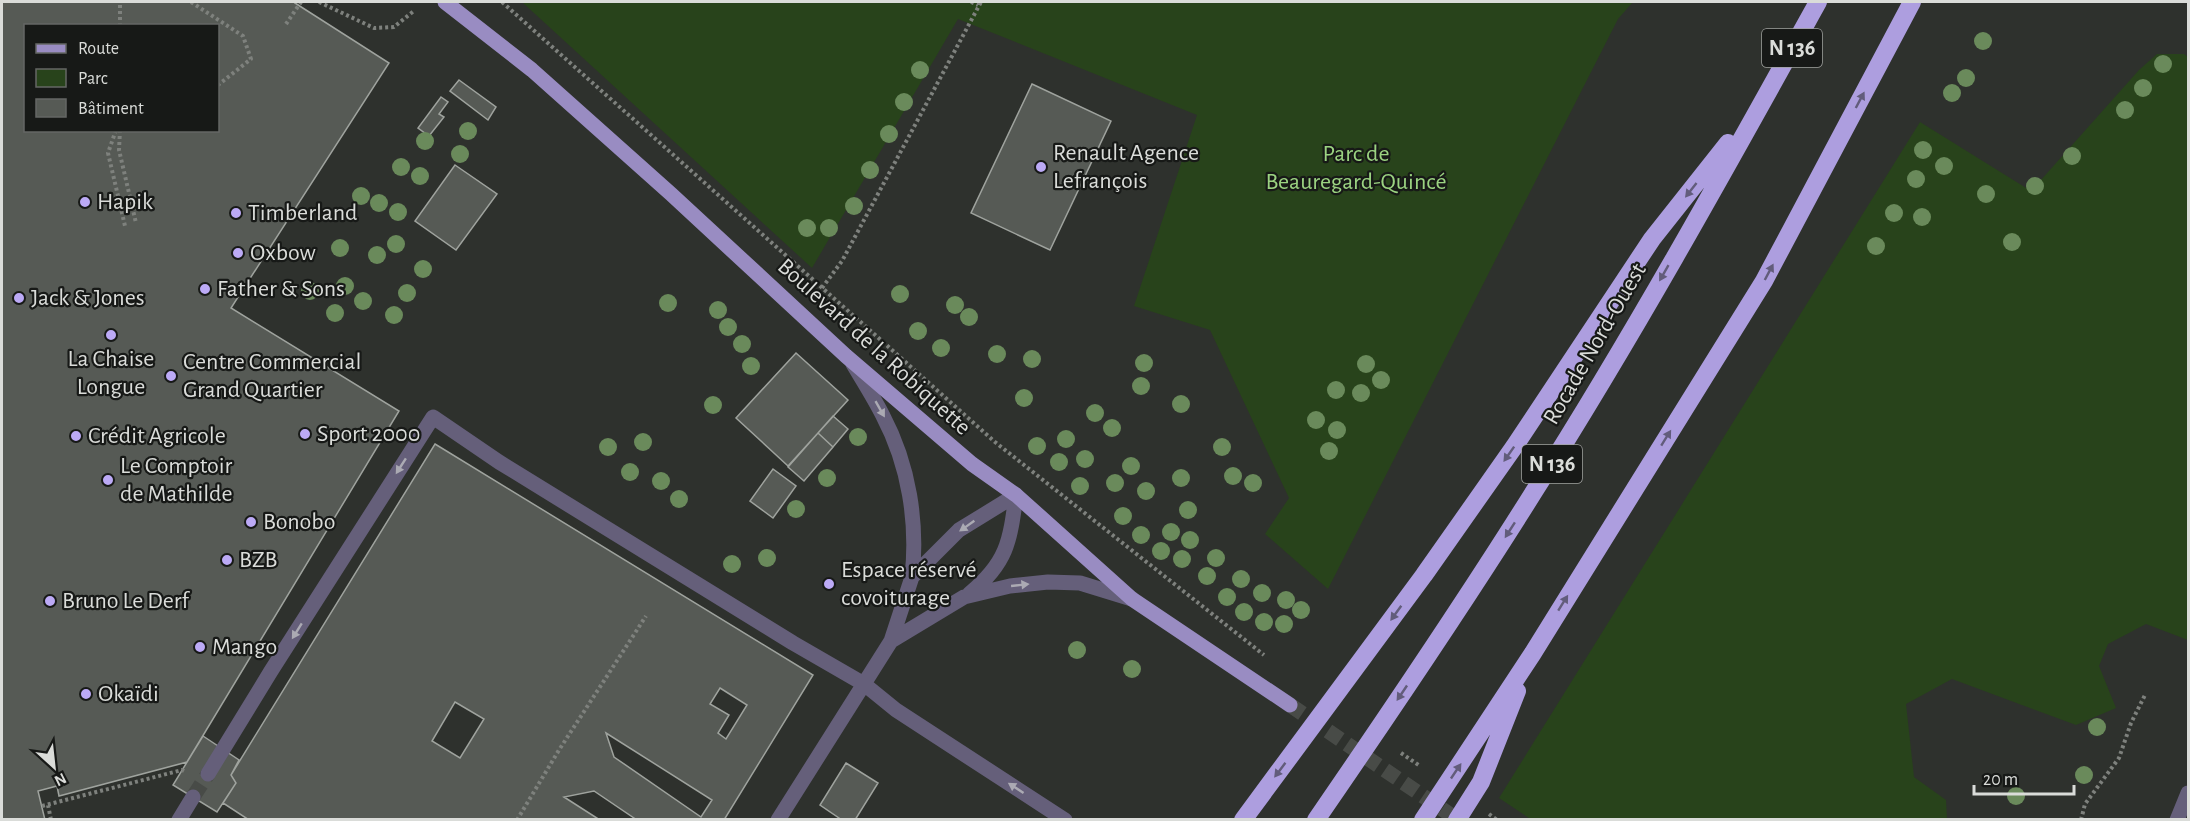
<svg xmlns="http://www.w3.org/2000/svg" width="2190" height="821" font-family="'Alegreya Sans',sans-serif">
	<rect width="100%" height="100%" fill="#2e312d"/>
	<path fill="#28431b" d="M 522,2 L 1633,2 L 1618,19 L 1328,589 L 1265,534 L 1289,498 L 1210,330 L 1134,306 L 1197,115 L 958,19 L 812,268 Z
		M 2157,54 L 2184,54 L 2188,57 L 2188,640 L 2146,624 L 2108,644 L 2099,666 L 2116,708 L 2076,725 L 1952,679 L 1906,704 L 1914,777 L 1946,800 L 1947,819 L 1532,820 L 1499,798 L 1920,122 L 2031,191 L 2139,70 Z"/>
	<path fill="#565a55" stroke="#9fa39e" stroke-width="1.5" fill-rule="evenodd" d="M 2,2 L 296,2 L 295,3 L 389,63 L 231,308 L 399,411 L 187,762 L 59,796 L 57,786 L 38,791 L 45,820 L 2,820 ZM 26,26 L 218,26 L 218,130 L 26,130 Z
		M 459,80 L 496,107 L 488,120 L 450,91 Z
		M 1032,84 L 1111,121 L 1050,250 L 971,213 Z
		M 441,97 L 448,102 L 439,114 L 444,117 L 429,136 L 418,128 Z
		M 455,165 L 497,194 L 456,250 L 415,221 Z
		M 796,353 L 848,400 L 788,466 L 736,418 Z
		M 833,416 L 848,429 L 833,447 L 818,433 Z
		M 818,433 L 833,447 L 804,481 L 788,467 Z
		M 435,444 L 813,675 L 724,820 L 637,820 L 594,791 L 564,797 L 600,820 L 249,820 L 223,803 L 236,783 L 231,775 ZM 720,688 L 747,705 L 726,739 L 718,733 L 729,715 L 710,704 ZM 455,702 L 484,719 L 460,758 L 432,741 ZM 606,733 L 712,800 L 701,817 L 614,757 Z
		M 773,469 L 796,486 L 773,518 L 750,501 Z
		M 203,736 L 239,760 L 231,775 L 236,783 L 217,812 L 173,785 Z
		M 846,763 L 878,783 L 855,820 L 842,820 L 820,805 Z"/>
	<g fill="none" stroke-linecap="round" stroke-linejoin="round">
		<path stroke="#484b47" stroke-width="15" stroke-dasharray="15 8" stroke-linecap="butt" d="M 193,797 L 208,774"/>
		<path stroke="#484b47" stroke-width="15" stroke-dasharray="15 8" stroke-linecap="butt" d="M 1290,705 L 1458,820"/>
		<path stroke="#7e817d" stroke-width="4" stroke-dasharray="3 3" stroke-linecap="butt" d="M 191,2 L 243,36 L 251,59 L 218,85
			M 319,2 L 374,28 L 394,27 L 415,10
			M 502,2 L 995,442 L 1264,655
			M 971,2 L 978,5
			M 286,24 L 301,2
			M 120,26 L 120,2
			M 116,130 L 108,153 L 125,226
			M 120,130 L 119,150 L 136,223
			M 822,288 L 842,261 L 981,2
			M 1401,753 L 1420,766
			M 48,805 L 51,820
			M 42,806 L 182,770 L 184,771
			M 1489,814 L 1497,820
			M 517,820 L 559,750 L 646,616
			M 2081,820 L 2085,804 L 2119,758 L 2131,723 L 2145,695"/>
		<path stroke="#655f7a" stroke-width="15" d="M 853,364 C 863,381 874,398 883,416 C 909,465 918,523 912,577
			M 969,594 C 1007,563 1010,542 1016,495
			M 891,641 L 964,597 L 1010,586 L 1048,582 L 1080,583 L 1132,599
			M 208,774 L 271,671 L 433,417 L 499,462 L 793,643 L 864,684 L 896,710 L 1065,820
			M 179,820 L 193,797
			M 778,820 L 891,641 L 912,577 L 959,530 L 1016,495
			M 2177,820 L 2188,793"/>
		<path stroke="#998cc2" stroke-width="15" d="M 445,2 L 532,70 L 671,194 L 846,356 L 972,464 L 1016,495 L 1132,599 L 1290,705"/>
		<path stroke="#ad9edf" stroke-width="18" d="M 1243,820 L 1424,575 L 1514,447 L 1652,239 L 1728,143
			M 1316,820 C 1391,711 1465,602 1535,490 C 1636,331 1727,166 1818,2
			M 1423,820 L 1533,653 L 1764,281 L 1912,2
			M 1457,820 L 1481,782 L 1517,691"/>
	</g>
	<g fill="#6a8a5b">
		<circle cx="1983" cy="41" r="9"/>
		<circle cx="2163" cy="64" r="9"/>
		<circle cx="920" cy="70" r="9"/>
		<circle cx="1966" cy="78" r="9"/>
		<circle cx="2143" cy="88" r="9"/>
		<circle cx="1952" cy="93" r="9"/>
		<circle cx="904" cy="102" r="9"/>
		<circle cx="2125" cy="110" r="9"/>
		<circle cx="468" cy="131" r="9"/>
		<circle cx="889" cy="134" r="9"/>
		<circle cx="425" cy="141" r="9"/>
		<circle cx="1923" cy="150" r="9"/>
		<circle cx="460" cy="154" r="9"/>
		<circle cx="2072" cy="156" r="9"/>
		<circle cx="1944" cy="166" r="9"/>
		<circle cx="401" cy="167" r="9"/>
		<circle cx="870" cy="170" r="9"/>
		<circle cx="420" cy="176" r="9"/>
		<circle cx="1916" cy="179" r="9"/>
		<circle cx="2035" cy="186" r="9"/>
		<circle cx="1986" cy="194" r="9"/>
		<circle cx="361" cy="196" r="9"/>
		<circle cx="379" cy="203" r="9"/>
		<circle cx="854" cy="206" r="9"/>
		<circle cx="398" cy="212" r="9"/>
		<circle cx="1894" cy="213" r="9"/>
		<circle cx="1922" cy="217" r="9"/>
		<circle cx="807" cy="228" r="9"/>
		<circle cx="829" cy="228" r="9"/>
		<circle cx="2012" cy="242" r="9"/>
		<circle cx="396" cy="244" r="9"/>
		<circle cx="1876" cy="246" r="9"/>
		<circle cx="340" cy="248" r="9"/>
		<circle cx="377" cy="255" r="9"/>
		<circle cx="423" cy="269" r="9"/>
		<circle cx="345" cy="286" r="9"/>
		<circle cx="310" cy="291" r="9"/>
		<circle cx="407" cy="293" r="9"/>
		<circle cx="900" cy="294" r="9"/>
		<circle cx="363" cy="301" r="9"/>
		<circle cx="668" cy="303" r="9"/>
		<circle cx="955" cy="305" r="9"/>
		<circle cx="718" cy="310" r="9"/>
		<circle cx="335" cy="313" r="9"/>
		<circle cx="394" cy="315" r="9"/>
		<circle cx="969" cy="317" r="9"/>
		<circle cx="728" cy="327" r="9"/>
		<circle cx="918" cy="331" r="9"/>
		<circle cx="742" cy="344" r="9"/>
		<circle cx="941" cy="348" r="9"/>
		<circle cx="997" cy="354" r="9"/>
		<circle cx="1032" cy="359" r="9"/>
		<circle cx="1144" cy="363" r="9"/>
		<circle cx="1366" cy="364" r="9"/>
		<circle cx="751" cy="366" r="9"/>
		<circle cx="1381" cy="380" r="9"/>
		<circle cx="1141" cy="386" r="9"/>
		<circle cx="1336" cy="390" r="9"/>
		<circle cx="1361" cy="393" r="9"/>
		<circle cx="1024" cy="398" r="9"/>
		<circle cx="1181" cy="404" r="9"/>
		<circle cx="713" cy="405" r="9"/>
		<circle cx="1095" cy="413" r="9"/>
		<circle cx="1316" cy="420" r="9"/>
		<circle cx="1112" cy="428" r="9"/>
		<circle cx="1337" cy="430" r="9"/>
		<circle cx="858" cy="437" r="9"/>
		<circle cx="1066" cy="439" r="9"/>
		<circle cx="643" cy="442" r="9"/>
		<circle cx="1037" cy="446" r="9"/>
		<circle cx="608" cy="447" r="9"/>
		<circle cx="1222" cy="447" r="9"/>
		<circle cx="1329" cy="451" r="9"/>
		<circle cx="1085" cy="459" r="9"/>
		<circle cx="1059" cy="462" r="9"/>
		<circle cx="1131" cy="466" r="9"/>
		<circle cx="630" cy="472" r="9"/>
		<circle cx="1233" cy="476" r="9"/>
		<circle cx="827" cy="478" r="9"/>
		<circle cx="1181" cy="478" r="9"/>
		<circle cx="661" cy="481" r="9"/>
		<circle cx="1115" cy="483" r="9"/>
		<circle cx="1253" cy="483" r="9"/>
		<circle cx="1080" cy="486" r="9"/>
		<circle cx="1146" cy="491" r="9"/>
		<circle cx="679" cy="499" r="9"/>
		<circle cx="796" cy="509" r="9"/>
		<circle cx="1188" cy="510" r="9"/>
		<circle cx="1123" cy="516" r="9"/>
		<circle cx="1171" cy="532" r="9"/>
		<circle cx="1141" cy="535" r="9"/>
		<circle cx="1190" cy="540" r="9"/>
		<circle cx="1161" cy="551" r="9"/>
		<circle cx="767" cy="558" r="9"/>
		<circle cx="1216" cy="558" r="9"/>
		<circle cx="1182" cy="559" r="9"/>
		<circle cx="732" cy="564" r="9"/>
		<circle cx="1207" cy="576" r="9"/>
		<circle cx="1241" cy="579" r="9"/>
		<circle cx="1262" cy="593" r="9"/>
		<circle cx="1227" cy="597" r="9"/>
		<circle cx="1286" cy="600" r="9"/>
		<circle cx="1301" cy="610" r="9"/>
		<circle cx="1244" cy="612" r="9"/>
		<circle cx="1264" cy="622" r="9"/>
		<circle cx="1284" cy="624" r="9"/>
		<circle cx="1077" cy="650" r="9"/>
		<circle cx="1132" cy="669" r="9"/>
		<circle cx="2097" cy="727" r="9"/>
		<circle cx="2084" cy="775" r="9"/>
		<circle cx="2016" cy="796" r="9"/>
	</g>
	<defs><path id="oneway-solid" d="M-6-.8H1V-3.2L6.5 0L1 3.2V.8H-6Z" transform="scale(1.5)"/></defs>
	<g fill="#625c7b">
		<use href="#oneway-solid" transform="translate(1860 100) rotate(-62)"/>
		<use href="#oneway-solid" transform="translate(1691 190) rotate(128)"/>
		<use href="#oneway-solid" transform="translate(1769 272) rotate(-62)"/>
		<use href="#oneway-solid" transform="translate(1664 273) rotate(120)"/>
		<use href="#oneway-solid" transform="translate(1666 438) rotate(-58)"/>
		<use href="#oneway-solid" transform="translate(1509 454) rotate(125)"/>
		<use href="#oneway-solid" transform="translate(1510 530) rotate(123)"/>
		<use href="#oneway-solid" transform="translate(1563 603) rotate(-58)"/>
		<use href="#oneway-solid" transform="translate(1396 613) rotate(126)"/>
		<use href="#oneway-solid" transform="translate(1402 693) rotate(124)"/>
		<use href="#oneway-solid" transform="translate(1280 770) rotate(127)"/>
		<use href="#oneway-solid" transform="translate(1456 771) rotate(-56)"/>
	</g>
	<g fill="#abaab3">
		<use href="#oneway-solid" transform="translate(880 409) rotate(60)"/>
		<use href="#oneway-solid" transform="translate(401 466) rotate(123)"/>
		<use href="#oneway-solid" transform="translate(967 526) rotate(145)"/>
		<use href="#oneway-solid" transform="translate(1020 585) rotate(-6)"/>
		<use href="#oneway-solid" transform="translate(297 631) rotate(122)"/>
		<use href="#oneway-solid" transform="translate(1016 788) rotate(-147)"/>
	</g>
	<g fill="#bcaaf6" stroke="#171917" stroke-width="2">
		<circle cx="1041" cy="167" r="6"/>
		<circle cx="85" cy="202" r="6"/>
		<circle cx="236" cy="213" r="6"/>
		<circle cx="238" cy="253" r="6"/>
		<circle cx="205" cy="289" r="6"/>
		<circle cx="19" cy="298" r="6"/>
		<circle cx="111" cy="335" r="6"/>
		<circle cx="171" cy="376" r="6"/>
		<circle cx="305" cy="434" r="6"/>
		<circle cx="76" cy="436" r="6"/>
		<circle cx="108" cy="480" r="6"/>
		<circle cx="251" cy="522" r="6"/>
		<circle cx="227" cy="560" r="6"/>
		<circle cx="829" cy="584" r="6"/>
		<circle cx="50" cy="601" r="6"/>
		<circle cx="200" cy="647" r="6"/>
		<circle cx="86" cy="694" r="6"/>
	</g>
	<g text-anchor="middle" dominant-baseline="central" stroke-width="4.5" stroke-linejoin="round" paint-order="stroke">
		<g fill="#171917" stroke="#a0a29f" stroke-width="1.5">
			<rect x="1762" y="29" width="60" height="38" rx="4.5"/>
			<rect x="1522" y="445" width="60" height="38" rx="4.5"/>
		</g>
		<g font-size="22" font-weight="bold" fill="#dadcd9">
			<text x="1792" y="48">N 136</text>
			<text x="1552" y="464">N 136</text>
		</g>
		<g font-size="24" fill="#dadcd9" stroke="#171917" text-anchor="start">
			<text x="1053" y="153">Renault Agence<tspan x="1053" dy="28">Lefrançois</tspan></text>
			<text x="97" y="202">Hapik</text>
			<text x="248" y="213">Timberland</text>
			<text x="250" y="253">Oxbow</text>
			<text x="217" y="289">Father &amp; Sons</text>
			<text x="31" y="298">Jack &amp; Jones</text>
			<text x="111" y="359" text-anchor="middle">La Chaise<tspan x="111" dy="28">Longue</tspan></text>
			<text x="183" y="362">Centre Commercial<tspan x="183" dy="28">Grand Quartier</tspan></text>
			<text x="317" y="434">Sport 2000</text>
			<text x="88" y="436">Crédit Agricole</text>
			<text x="120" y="466">Le Comptoir<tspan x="120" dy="28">de Mathilde</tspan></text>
			<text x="263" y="522">Bonobo</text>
			<text x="239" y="560">BZB</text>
			<text x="841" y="570">Espace réservé<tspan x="841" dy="28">covoiturage</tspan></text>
			<text x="62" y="601">Bruno Le Derf</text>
			<text x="212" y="647">Mango</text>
			<text x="98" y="694">Okaïdi</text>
		</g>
		<g font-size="24" fill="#9bd381" stroke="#171917">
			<text x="1356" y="154">Parc de<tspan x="1356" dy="28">Beauregard-Quincé</tspan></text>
		</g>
		<g font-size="24" fill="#dadcd9" stroke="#171917">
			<text transform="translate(1595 344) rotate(-60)">Rocade Nord-Ouest</text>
			<text transform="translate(874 347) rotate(42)">Boulevard de la Robiquette</text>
		</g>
	</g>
	<rect width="2190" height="821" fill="none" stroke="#dadcd9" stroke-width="6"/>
	<rect x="24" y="24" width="195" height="108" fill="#171917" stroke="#656765" stroke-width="1.5"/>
	<rect x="36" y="44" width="30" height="9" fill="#998cc2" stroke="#656765" stroke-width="1.5"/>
	<text x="78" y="54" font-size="18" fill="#dadcd9">Route</text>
	<rect x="36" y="69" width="30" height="18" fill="#28431b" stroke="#656765" stroke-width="1.5"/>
	<text x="78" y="84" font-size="18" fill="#dadcd9">Parc</text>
	<rect x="36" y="99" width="30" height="18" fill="#565a55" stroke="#656765" stroke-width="1.5"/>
	<text x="78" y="114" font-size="18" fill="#dadcd9">Bâtiment</text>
	<g transform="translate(54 767) rotate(153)" stroke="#171917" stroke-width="4.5" paint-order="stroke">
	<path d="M0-4.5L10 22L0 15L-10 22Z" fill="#dadcd9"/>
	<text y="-9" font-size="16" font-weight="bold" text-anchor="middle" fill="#dadcd9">N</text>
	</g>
	<path d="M1974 785v9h100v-9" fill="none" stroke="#dadcd9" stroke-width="3"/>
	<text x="1983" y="785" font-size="18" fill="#dadcd9" stroke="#171917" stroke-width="4.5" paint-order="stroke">20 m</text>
</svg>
